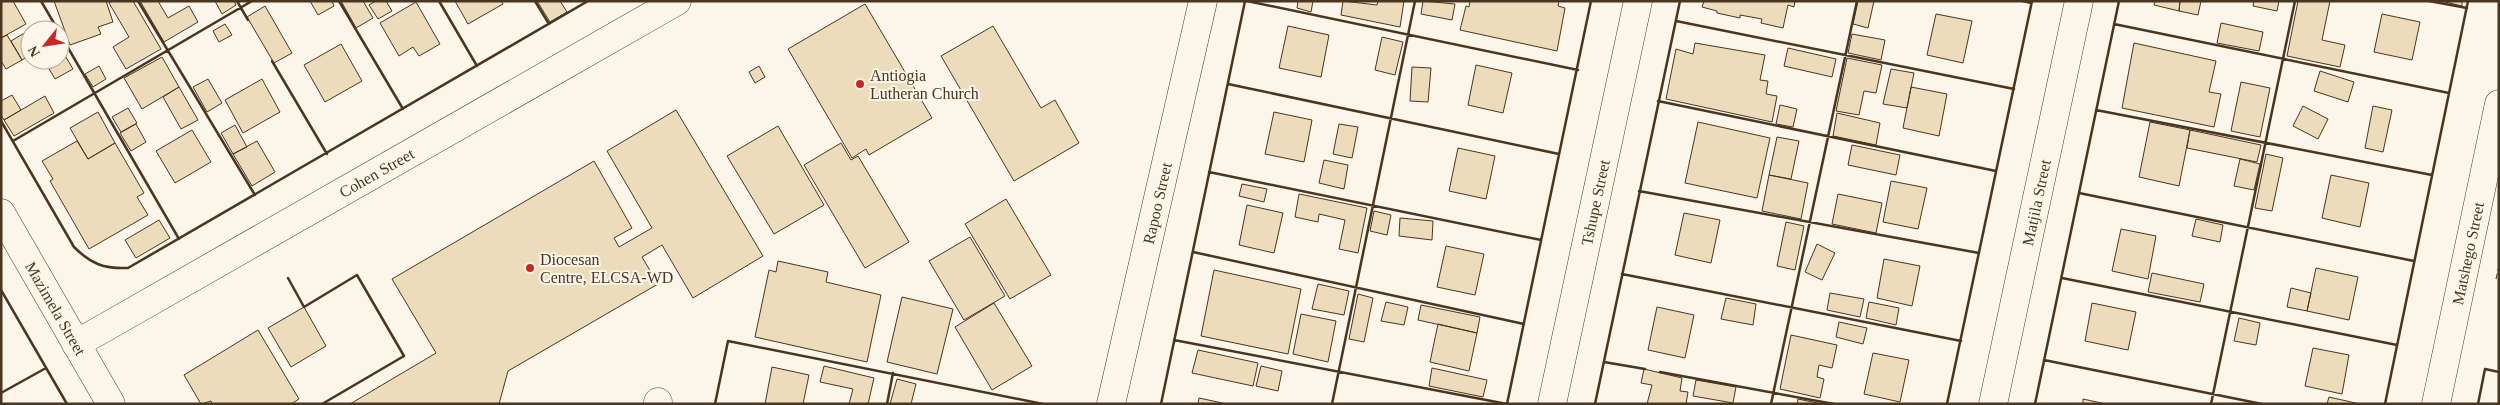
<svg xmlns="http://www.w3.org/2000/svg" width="2500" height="405" font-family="Georgia,serif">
	<rect width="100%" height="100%" fill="#fbf6e9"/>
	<path fill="#ecdcbc" stroke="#4a3520" d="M 1,1 L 13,1 L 26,24 L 1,38 Z
		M 54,1 L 106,1 L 113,22 L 98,27 L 101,34 L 70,45 Z
		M 112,1 L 133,1 L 161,49 L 126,69 L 113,47 L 129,37 L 109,3 Z
		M 140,1 L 158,1 L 168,18 L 189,6 L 198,22 L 164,42 Z
		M 215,1 L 234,1 L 236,5 L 222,14 Z
		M 310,1 L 332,1 L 334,6 L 318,15 Z
		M 341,1 L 363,1 L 373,18 L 356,28 Z
		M 376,1 L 386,1 L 392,11 L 378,19 L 369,5 Z
		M 455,1 L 501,1 L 503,4 L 468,24 Z
		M 537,1 L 560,1 L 567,12 L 550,22 Z
		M 1298,1 L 1313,1 L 1311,12 L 1297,8 Z
		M 1343,1 L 1377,5 L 1378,1 L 1404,1 L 1400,27 L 1341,15 Z
		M 1423,1 L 1455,4 L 1452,20 L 1421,14 Z
		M 1470,1 L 1559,1 L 1558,6 L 1565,8 L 1557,51 L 1460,30 L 1466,6 L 1469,7 Z
		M 1704,1 L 1795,1 L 1794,7 L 1788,5 L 1783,28 L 1761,23 L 1762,19 L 1740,15 L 1740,18 L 1717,13 L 1717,11 L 1702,7 Z
		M 1858,1 L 1874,1 L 1868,28 L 1853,24 Z
		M 2155,1 L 2180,1 L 2179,11 L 2154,5 Z
		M 2180,1 L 2201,1 L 2198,15 L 2179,11 Z
		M 2254,1 L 2279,1 L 2277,11 L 2253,6 Z
		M 2298,1 L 2330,1 L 2322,40 L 2345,45 L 2340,67 L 2287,56 Z
		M 2441,1 L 2462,1 L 2462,6 Z
		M 416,2 L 440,44 L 419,56 L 413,47 L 399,56 L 380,23 Z
		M 865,4 L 932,118 L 869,155 L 866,149 L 852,158 L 788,49 Z
		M 265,6 L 292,53 L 274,63 L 247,17 Z
		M 1936,14 L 1972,21 L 1963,63 L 1927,55 Z
		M 2382,14 L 2420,22 L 2412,60 L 2374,52 Z
		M 2221,23 L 2263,32 L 2259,51 L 2217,43 Z
		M 225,24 L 232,35 L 219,42 L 213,31 Z
		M 993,26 L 1041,108 L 1055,100 L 1079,143 L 1014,181 L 941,56 Z
		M 1288,26 L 1329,35 L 1321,77 L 1279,68 Z
		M 26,32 L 30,39 L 30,55 L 22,60 L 11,41 Z
		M 1852,34 L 1885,40 L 1881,60 L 1848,53 Z
		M 7,35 L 22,60 L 6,69 L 1,61 L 1,38 Z
		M 1382,37 L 1403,42 L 1395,75 L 1375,70 Z
		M 1695,43 L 1765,55 L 1760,80 L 1768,81 L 1766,94 L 1777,96 L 1772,122 L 1666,99 L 1676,49 L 1693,54 Z
		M 2134,43 L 2216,61 L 2209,92 L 2221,94 L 2214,127 L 2122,108 Z
		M 341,44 L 362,81 L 325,102 L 304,65 Z
		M 60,47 L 73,69 L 55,79 L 44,60 L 60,60 Z
		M 1788,48 L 1836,59 L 1832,77 L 1784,66 Z
		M 162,57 L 179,87 L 142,109 L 124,78 Z
		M 1847,58 L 1882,65 L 1876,93 L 1864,91 L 1859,115 L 1836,111 Z
		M 1476,65 L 1512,73 L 1503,113 L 1468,105 Z
		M 99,66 L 106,79 L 93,87 L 85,74 Z
		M 759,66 L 765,77 L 755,83 L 749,72 Z
		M 1412,67 L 1431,68 L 1428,102 L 1410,101 Z
		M 1891,69 L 1914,73 L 1907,108 L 1883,104 Z
		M 2320,71 L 2354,82 L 2348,102 L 2314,91 Z
		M 208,79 L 222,103 L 207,112 L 193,87 Z
		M 262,79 L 280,112 L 243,133 L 225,100 Z
		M 2241,82 L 2270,88 L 2260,137 L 2231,131 Z
		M 179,87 L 198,120 L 181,129 L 163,97 Z
		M 1911,87 L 1947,94 L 1939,136 L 1903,128 Z
		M 12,95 L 21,110 L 4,120 L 1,115 L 1,101 Z
		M 45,96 L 54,113 L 14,136 L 4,120 Z
		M 1780,105 L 1797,109 L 1793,127 L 1776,124 Z
		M 2303,106 L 2328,119 L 2318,139 L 2293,126 Z
		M 2373,106 L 2392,110 L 2383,152 L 2365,148 Z
		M 128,108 L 137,123 L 121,132 L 112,117 Z
		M 676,110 L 763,256 L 693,298 L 662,245 L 642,257 L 658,284 L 508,371 L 499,404 L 350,404 L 436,353 L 392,279 L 594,161 L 632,228 L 614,238 L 619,247 L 652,228 L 607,151 Z
		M 98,112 L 115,143 L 88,159 L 70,128 Z
		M 1274,112 L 1312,120 L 1304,162 L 1265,154 Z
		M 1837,113 L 1880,123 L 1876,145 L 1833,136 Z
		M 1698,122 L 1770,138 L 1757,198 L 1685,183 Z
		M 2150,122 L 2190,130 L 2179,186 L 2139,177 Z
		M 136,124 L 146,142 L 131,151 L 120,133 Z
		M 1339,124 L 1358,127 L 1352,158 L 1333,154 Z
		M 235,125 L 247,147 L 233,154 L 221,133 Z
		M 778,126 L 824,205 L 774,234 L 727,156 Z
		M 192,130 L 211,162 L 175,183 L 156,151 Z
		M 2190,130 L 2261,145 L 2257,162 L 2187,148 Z
		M 1777,137 L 1799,141 L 1791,179 L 1769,175 Z
		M 77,141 L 88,159 L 115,143 L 144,193 L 137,197 L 148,215 L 89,249 L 50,181 L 53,179 L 42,161 Z
		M 257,141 L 275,172 L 252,186 L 233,154 Z
		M 841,143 L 851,160 L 858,156 L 909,242 L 865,268 L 804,165 Z
		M 1852,145 L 1900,155 L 1896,175 L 1848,165 Z
		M 1458,148 L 1495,156 L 1486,199 L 1449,191 Z
		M 2266,154 L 2283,158 L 2272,211 L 2255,208 Z
		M 2240,159 L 2260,164 L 2254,190 L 2234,186 Z
		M 1324,160 L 1348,165 L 1344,189 L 1319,183 Z
		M 1769,175 L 1808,183 L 1801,219 L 1762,211 Z
		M 2331,175 L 2369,183 L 2360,227 L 2322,218 Z
		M 1891,181 L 1927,188 L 1918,229 L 1883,222 Z
		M 1242,184 L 1267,189 L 1264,202 L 1239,196 Z
		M 1299,194 L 1367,208 L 1358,253 L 1339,249 L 1345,220 L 1319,214 L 1318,222 L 1295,217 Z
		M 1838,194 L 1882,203 L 1876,233 L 1832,224 Z
		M 1006,199 L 1051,275 L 1010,299 L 965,224 Z
		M 1247,205 L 1283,213 L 1274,253 L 1239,245 Z
		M 1374,211 L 1391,215 L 1387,235 L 1370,231 Z
		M 1684,213 L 1720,220 L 1711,263 L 1675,255 Z
		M 1400,218 L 1433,221 L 1432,240 L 1399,236 Z
		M 2196,219 L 2223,225 L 2220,242 L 2192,236 Z
		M 159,220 L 170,238 L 136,258 L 125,240 Z
		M 1786,222 L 1804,226 L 1795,270 L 1777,266 Z
		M 2121,229 L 2156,236 L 2148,279 L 2112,271 Z
		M 970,237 L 1005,296 L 964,320 L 929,261 Z
		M 1817,244 L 1835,253 L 1822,280 L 1805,272 Z
		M 1446,246 L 1484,254 L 1475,295 L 1437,287 Z
		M 1884,259 L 1920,266 L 1912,306 L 1877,298 Z
		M 778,261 L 828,272 L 826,282 L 881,295 L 867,362 L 755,337 L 769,270 L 776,272 Z
		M 2316,268 L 2358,277 L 2349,320 L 2307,311 Z
		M 1214,270 L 1301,289 L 1288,354 L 1201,336 Z
		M 2152,273 L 2204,284 L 2200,302 L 2148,292 Z
		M 1318,284 L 1349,291 L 1344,315 L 1312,309 Z
		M 2291,288 L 2311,293 L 2307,311 L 2287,307 Z
		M 1830,293 L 1864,299 L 1860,317 L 1827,310 Z
		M 1358,294 L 1373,298 L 1364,342 L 1349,339 Z
		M 902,297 L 953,309 L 937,374 L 887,362 Z
		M 1726,298 L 1756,304 L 1753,325 L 1721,319 Z
		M 1386,302 L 1408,307 L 1404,325 L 1381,321 Z
		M 1869,302 L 1899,308 L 1896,325 L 1866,318 Z
		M 994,303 L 1032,366 L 992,390 L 955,327 Z
		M 2092,303 L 2136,312 L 2128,350 L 2085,341 Z
		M 1421,305 L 1480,317 L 1477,333 L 1418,320 Z
		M 304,307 L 326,346 L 291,367 L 268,328 Z
		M 1657,307 L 1694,315 L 1685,358 L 1648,350 Z
		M 1301,314 L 1336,321 L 1328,362 L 1293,354 Z
		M 2239,318 L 2260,323 L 2256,345 L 2234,341 Z
		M 1839,322 L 1867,328 L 1863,344 L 1836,337 Z
		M 1438,324 L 1477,333 L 1469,371 L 1430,362 Z
		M 258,330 L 299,399 L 291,404 L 212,404 L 211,401 L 201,404 L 184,375 Z
		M 1791,335 L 1837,345 L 1832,368 L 1819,365 L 1817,377 L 1824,379 L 1820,398 L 1780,389 Z
		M 2313,348 L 2349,355 L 2342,394 L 2305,386 Z
		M 1198,350 L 1258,363 L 1253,386 L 1192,373 Z
		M 1873,353 L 1909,360 L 1900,402 L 1864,394 Z
		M 824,366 L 874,378 L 868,404 L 849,404 L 853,389 L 820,382 Z
		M 1261,366 L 1282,371 L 1278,391 L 1256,386 Z
		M 772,367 L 809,375 L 803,404 L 765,404 Z
		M 1432,368 L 1487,380 L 1483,397 L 1429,386 Z
		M 1644,369 L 1682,378 L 1680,391 L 1688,392 L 1686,404 L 1647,404 L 1652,385 L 1641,383 Z
		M 897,379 L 916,384 L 911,404 L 890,404 Z
		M 1696,380 L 1736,387 L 1733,403 L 1693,396 Z
		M 2329,397 L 2360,404 L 2327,404 Z
		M 1199,398 L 1227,404 L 1198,404 Z
		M 1798,399 L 1822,404 L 1797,404 Z
		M 2083,399 L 2106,404 L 2083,404 Z"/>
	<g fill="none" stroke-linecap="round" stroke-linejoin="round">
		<g stroke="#4a3520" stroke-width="29">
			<g id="street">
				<path id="s1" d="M 1,213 L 111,404"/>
				<path id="s2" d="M 76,344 L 677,1"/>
				<path d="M 658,402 L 658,404"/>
				<path id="s3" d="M 1111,404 L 1203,1"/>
				<path id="s4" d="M 1552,404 L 1638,1"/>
				<path id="s5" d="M 1993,404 L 2079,1"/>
				<path id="s6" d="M 2436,404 L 2499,104"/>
			</g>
		</g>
		<use href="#street" stroke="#fbf6e9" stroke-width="28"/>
		<path stroke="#4a3520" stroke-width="1" stroke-dasharray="6 2.5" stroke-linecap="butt" d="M 2499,265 L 2496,279 L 2499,280"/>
		<path stroke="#4a3520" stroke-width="2.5" d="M 41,1 L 58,30
			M 138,1 L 255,195
			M 237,1 L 248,20
			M 339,1 L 403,109
			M 439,1 L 477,66
			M 535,1 L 549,24
			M 1247,1 L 1578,70
			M 2023,1 L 2031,3
			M 2429,1 L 2467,8
			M 1676,21 L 2014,89
			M 2114,24 L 2449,93
			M 60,34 L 179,239
			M 272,61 L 327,154
			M 1228,84 L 1559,154
			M 1658,101 L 1996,171
			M 2096,110 L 2432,175
			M 1,121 L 74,247 C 91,264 104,269 128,268 L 588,1
			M 13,141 L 252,1
			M 1209,172 L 1541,240
			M 1639,191 L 1979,253
			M 2079,193 L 2414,261
			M 1193,252 L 1524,324
			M 1622,274 L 1961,341
			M 288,278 L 304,307 L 357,275 L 404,356 L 322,404
			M 2062,278 L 2397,345
			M 1,290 L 67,404
			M 1174,340 L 1507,404 L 1591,1
			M 2044,360 L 2262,404
			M 1604,362 L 1645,369
			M 1660,372 L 1834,404
			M 1,393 L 46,368
			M 715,404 L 728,341 L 1043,404
			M 887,404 L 893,373
			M 1161,404 L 1245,1
			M 1332,404 L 1415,1
			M 1595,404 L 1680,1
			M 1771,404 L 1857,1
			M 1947,404 L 2032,1
			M 2035,404 L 2119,1
			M 2211,404 L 2295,1
			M 2385,404 L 2468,1
			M 2478,404 L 2485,369 L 2499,372"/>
	</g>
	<g fill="#c62828" stroke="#fbf6e9" stroke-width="2">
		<circle cx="860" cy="84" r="5"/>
		<circle cx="530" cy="268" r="5"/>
	</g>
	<g text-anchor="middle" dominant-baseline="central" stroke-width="4" stroke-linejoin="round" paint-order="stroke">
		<g font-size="16" fill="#4a3520" stroke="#fbf6e9" text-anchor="start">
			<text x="870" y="75">Antiogia<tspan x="870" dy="18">Lutheran Church</tspan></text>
			<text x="540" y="259">Diocesan<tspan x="540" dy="18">Centre, ELCSA-WD</tspan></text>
		</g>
		<g font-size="16" fill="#4a3520" stroke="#fbf6e9">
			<text stroke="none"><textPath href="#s2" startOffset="346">Cohen Street</textPath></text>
			<text stroke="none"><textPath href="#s3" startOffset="206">Rapoo Street</textPath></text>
			<text stroke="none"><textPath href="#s4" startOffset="206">Tshupe Street</textPath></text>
			<text stroke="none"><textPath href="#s5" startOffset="206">Matjila Street</textPath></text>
			<text stroke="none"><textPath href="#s6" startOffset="154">Matshego Street</textPath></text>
			<text stroke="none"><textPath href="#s1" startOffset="110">Mazimela Street</textPath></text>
		</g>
	</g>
	<rect width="2500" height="405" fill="none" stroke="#4a3520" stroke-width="5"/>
	<g transform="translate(45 45) rotate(240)"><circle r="24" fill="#fbf6e9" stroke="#b4a999"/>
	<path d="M0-4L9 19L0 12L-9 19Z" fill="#c62828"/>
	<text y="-8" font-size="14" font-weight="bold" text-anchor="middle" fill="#4a3520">N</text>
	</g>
</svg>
